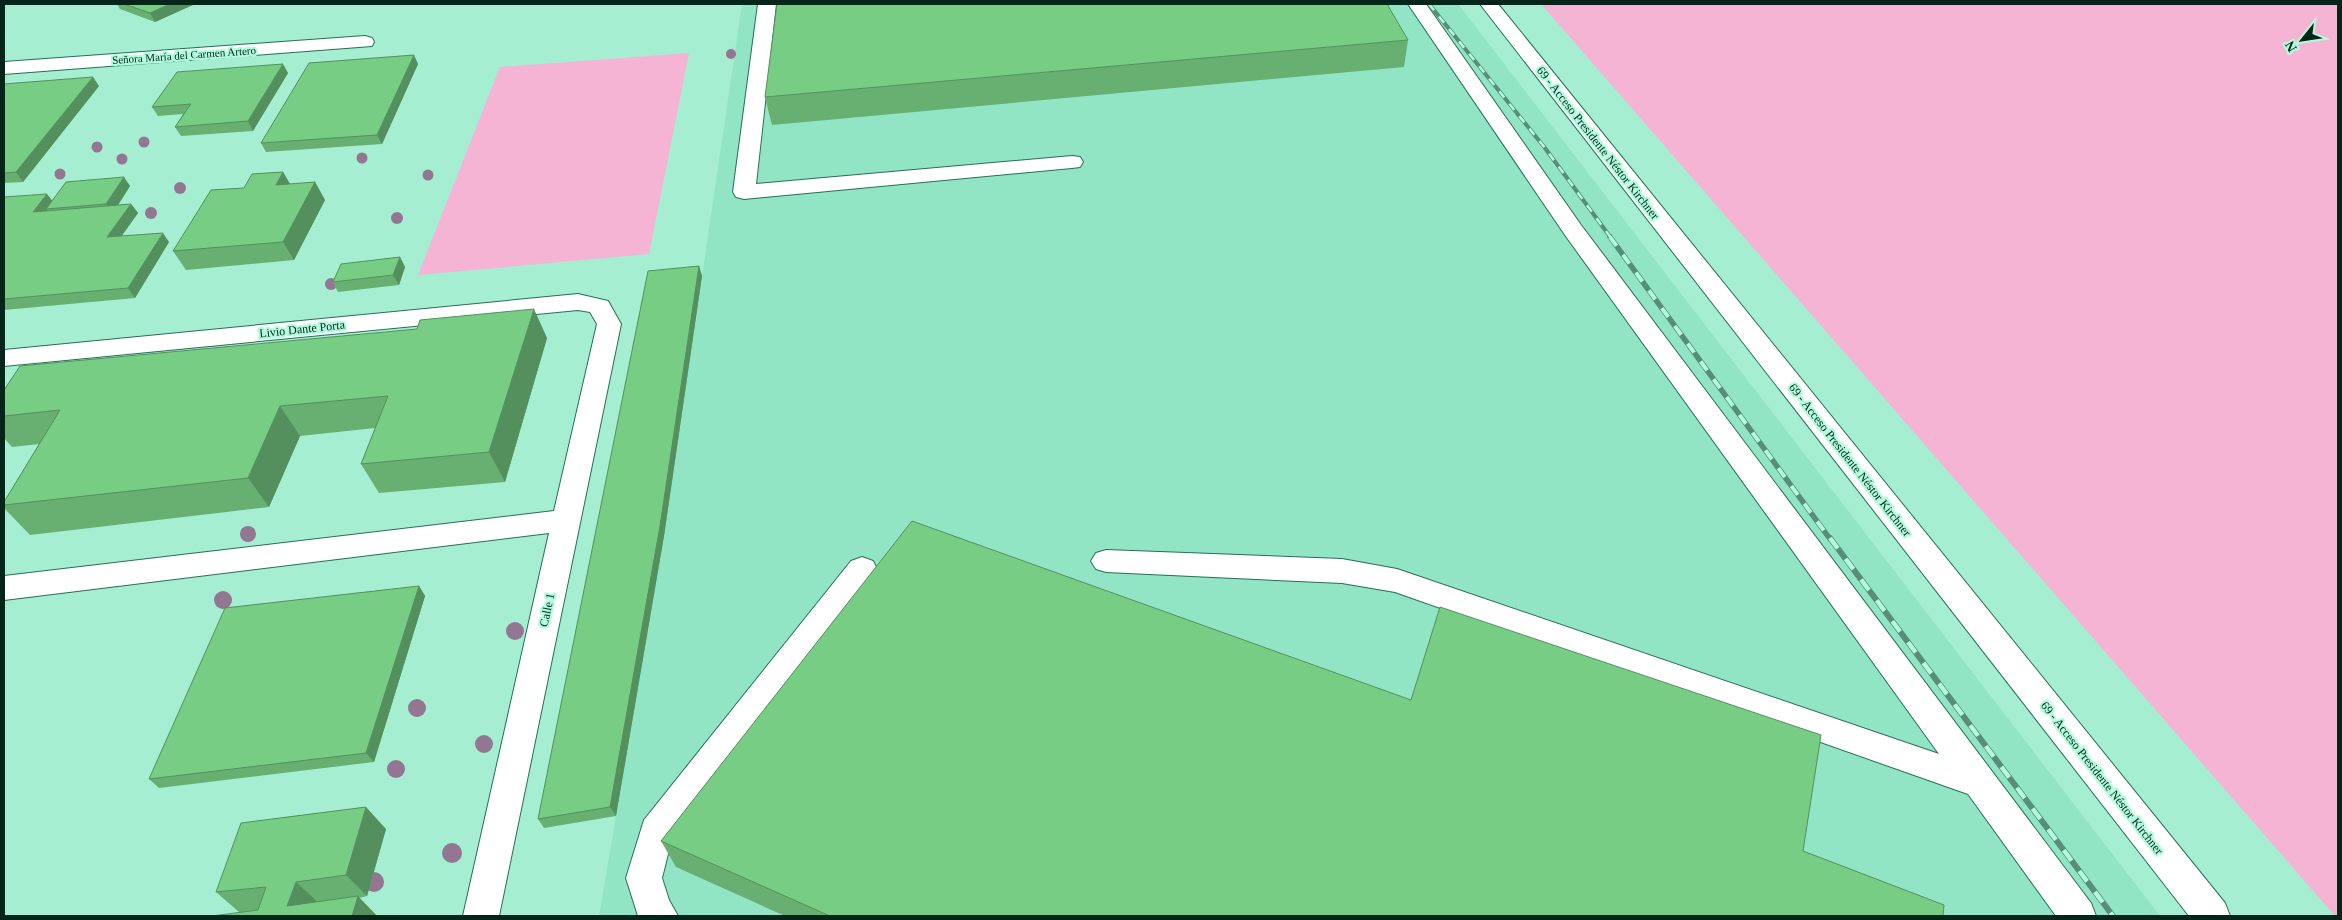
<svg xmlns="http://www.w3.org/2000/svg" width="2342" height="920" font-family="Georgia,serif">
	<rect width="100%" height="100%" fill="#a5eed1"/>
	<path fill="#91e4c4" d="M 742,4 L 1458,4 L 2160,916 L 599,916 L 664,536 Z"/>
	<path fill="#f5b4d4" d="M 1541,4 L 2338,4 L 2338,916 L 2335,916 Z
		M 689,53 L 649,254 L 418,275 L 500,67 Z"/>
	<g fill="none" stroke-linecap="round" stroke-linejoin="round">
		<g stroke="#256f57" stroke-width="2">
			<path id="minor" d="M 758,4 L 776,4 L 756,184 L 1072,156 L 1080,157 L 1083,162 L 1080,167 L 1072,168 L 744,199 L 736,197 L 733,192 Z
				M 1408,4 L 1426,4 L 1581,225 L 2091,903 L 2096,916 L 2056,916 L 1968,794 L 1395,592 L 1342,583 L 1106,572 L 1096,569 L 1091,561 L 1096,553 L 1106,550 L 1342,559 L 1397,569 L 1939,754 L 1565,235 Z
				M 1480,4 L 1498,4 L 2225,903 L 2230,916 L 2189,916 Z
				M 365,36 L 372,38 L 374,42 L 372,46 L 4,74 L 4,62 Z
				M 578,294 L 608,301 L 621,324 L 499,916 L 463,916 L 549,533 L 4,600 L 4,576 L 554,511 L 597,324 L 590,312 L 578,310 L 4,366 L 4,350 Z
				M 862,557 L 873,561 L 877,569 L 873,577 L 672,838 L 662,878 L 669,900 L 678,916 L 638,916 L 626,878 L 644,820 L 851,561 Z"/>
		</g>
		<use href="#minor" fill="#fff" fill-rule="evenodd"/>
		<g stroke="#588d79" stroke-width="4">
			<path id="rail-far2" d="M 1429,4 L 1545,148 L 1611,238"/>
		</g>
		<g stroke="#588d79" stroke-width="5.5">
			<path id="rail-far1" d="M 1610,237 L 1830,539"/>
		</g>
		<g stroke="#588d79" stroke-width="6">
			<path id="rail" d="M 1830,538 L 2113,916"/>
		</g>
		<use href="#rail-far2" stroke="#b2fcde" stroke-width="2.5" stroke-dasharray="8" stroke-linecap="butt"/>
		<use href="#rail-far1" stroke="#b2fcde" stroke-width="4" stroke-dasharray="11" stroke-linecap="butt"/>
		<use href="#rail" stroke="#b2fcde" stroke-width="4.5" stroke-dasharray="13" stroke-linecap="butt"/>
	</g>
	<g fill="#937691">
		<circle cx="731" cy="54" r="5"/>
		<circle cx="144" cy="142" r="5.5"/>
		<circle cx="97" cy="147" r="5.5"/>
		<circle cx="362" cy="158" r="5.5"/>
		<circle cx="122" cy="159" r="5.5"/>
		<circle cx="60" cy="174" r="5.5"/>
		<circle cx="428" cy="175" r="5.5"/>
		<circle cx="180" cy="188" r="6"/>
		<circle cx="151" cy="213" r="6"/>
		<circle cx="397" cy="218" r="6"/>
		<circle cx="331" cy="284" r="6"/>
		<circle cx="248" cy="534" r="8"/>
		<circle cx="223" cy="600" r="9"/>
		<circle cx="515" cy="631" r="9"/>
		<circle cx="417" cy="708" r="9"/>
		<circle cx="484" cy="744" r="9"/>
		<circle cx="396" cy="769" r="9"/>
		<circle cx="452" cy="853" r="10"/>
		<circle cx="374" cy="882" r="10"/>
	</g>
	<path fill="#67b072" d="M 117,4 L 195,4 L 155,22 L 120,9 Z
		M 1408,40 L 1404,67 L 772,125 L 765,97 Z
		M 418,64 L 382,144 L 266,152 L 261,143 Z
		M 288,73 L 253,131 L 181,136 L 175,127 L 183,114 L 158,116 L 152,107 Z
		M 4,84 L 99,86 L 23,182 L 4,183 Z
		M 283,172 L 290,184 L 315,182 L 325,200 L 294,260 L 186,270 L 173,251 L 244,188 Z
		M 130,186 L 118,205 L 131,204 L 138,213 L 121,236 L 169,242 L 135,298 L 4,310 L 4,197 L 52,201 Z
		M 400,257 L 405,267 L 399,285 L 338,292 L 333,282 Z
		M 699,266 L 702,276 L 664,536 L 616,816 L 544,828 L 538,819 Z
		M 547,338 L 505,482 L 379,493 L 361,464 L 375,428 L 300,436 L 269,507 L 30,535 L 4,508 L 4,502 L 39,444 L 12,447 L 4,438 L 4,390 Z
		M 419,586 L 425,596 L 374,762 L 159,788 L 149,779 Z
		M 386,829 L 367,896 L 359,898 L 377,916 L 239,912 L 216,892 Z
		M 661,841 L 1803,851 L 1943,916 L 785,916 L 676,867 Z"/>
	<path fill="#54905d" d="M 170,4 L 195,4 L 155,22 L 150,13 Z
		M 414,55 L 418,64 L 382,144 L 377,135 Z
		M 283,64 L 288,73 L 253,131 L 248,121 Z
		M 93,77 L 99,86 L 23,182 L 16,172 Z
		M 283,172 L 293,189 L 276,185 Z
		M 124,177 L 130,186 L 113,213 L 106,204 Z
		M 315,182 L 325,200 L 294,260 L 283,242 Z
		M 47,194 L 54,203 L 46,209 L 48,212 L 33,212 Z
		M 131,204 L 138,213 L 114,247 L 107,237 Z
		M 163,233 L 169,242 L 135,298 L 128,288 Z
		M 400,257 L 405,267 L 399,285 L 393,275 Z
		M 699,266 L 702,276 L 664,536 L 616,816 L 610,807 Z
		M 534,309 L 547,338 L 505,482 L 489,452 Z
		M 280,406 L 300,436 L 269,507 L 248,478 Z
		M 419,586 L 425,596 L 374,762 L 366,753 Z
		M 366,807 L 386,829 L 367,896 L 346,875 Z
		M 296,882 L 319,903 L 287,906 Z
		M 358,896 L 377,916 L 352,916 Z"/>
	<path fill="#78cd85" stroke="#54905d" d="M 124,4 L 170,4 L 150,13 Z
		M 777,4 L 1387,4 L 1408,40 L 765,97 Z
		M 414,55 L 377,135 L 261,143 L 309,63 Z
		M 283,64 L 248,121 L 175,127 L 191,104 L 152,107 L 177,72 Z
		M 93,77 L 16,172 L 4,173 L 4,84 Z
		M 283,172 L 276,185 L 315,182 L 283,242 L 173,251 L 211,190 L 244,188 L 252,174 Z
		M 124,177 L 106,204 L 46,209 L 66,182 Z
		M 47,194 L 33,212 L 131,204 L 107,237 L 163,233 L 128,288 L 4,299 L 4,197 Z
		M 400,257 L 393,275 L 333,282 L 341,264 Z
		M 699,266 L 660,526 L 610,807 L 538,819 L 648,271 Z
		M 534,309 L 489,452 L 361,464 L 388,396 L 280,406 L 248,478 L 4,505 L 4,502 L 60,410 L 4,416 L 4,390 L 20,366 L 417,329 L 420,320 Z
		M 912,521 L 1411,700 L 1440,607 L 1821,735 L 1803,851 L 1944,905 L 1943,916 L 830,916 L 661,841 Z
		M 419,586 L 366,753 L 149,779 L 225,608 Z
		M 366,807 L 346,875 L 296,882 L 287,906 L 358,896 L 352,916 L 212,916 L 258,910 L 266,887 L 216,892 L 241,823 Z"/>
	<g text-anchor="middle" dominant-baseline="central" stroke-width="4.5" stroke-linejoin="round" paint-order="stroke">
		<g font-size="11" fill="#05241a" stroke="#b2fcde">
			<text transform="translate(184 55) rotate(-4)">Señora María del Carmen Artero</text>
		</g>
		<g font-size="12" fill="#05241a" stroke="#b2fcde">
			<text transform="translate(1598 143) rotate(52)">69 - Acceso Presidente Néstor Kirchner</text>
			<text transform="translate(302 329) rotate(-6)">Livio Dante Porta</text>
			<text transform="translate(1850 460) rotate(52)">69 - Acceso Presidente Néstor Kirchner</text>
			<text transform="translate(547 610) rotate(-78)">Calle 1</text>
			<text transform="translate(2102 778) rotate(52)">69 - Acceso Presidente Néstor Kirchner</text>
		</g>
	</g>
	<rect width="2342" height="920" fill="none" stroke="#05241a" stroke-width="10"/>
	<g transform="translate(2302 40) rotate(240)" stroke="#b2fcde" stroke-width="4" paint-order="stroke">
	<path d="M0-4L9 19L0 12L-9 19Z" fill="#05241a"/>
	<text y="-8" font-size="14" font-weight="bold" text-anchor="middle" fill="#05241a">N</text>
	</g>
</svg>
